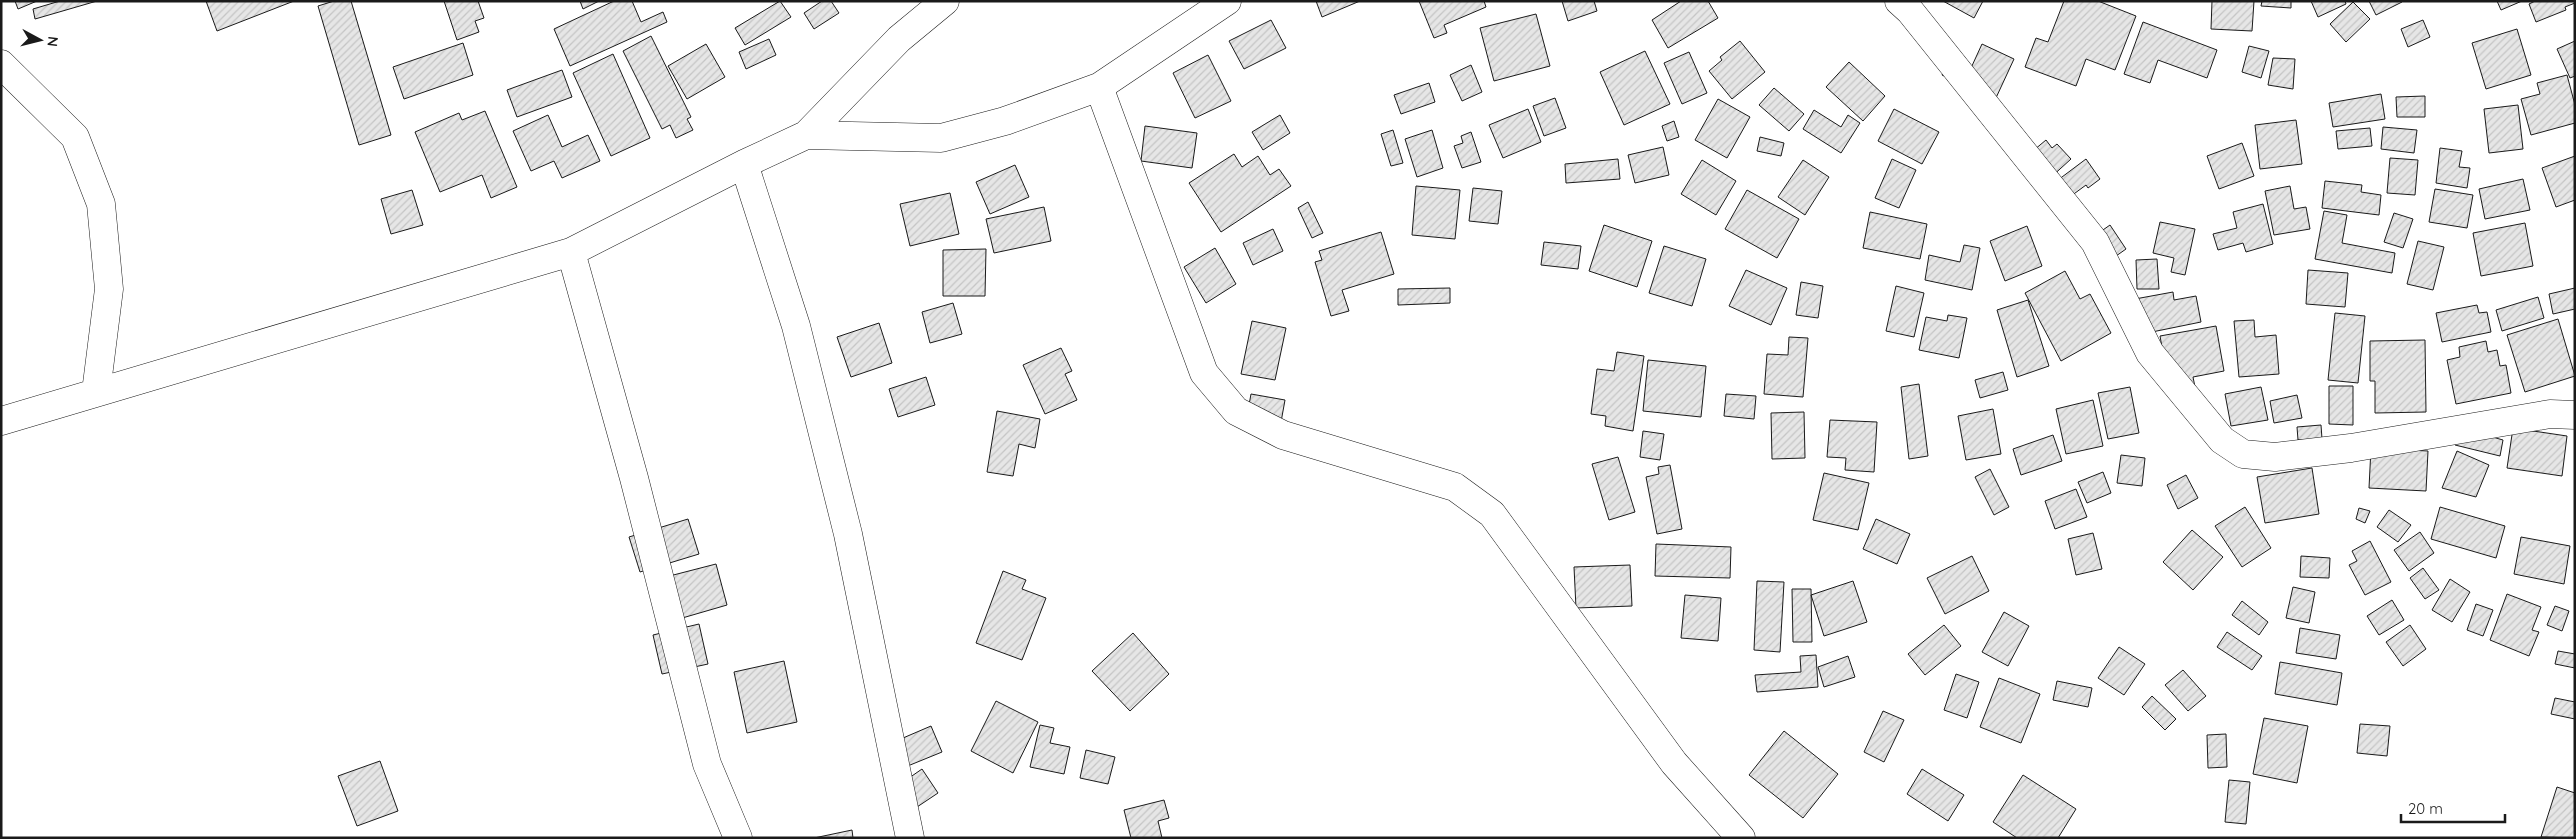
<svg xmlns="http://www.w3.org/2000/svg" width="2576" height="839" font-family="Quicksand,sans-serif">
	<defs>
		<pattern id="building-hatch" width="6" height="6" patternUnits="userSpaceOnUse" patternTransform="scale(1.25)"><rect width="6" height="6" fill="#e6e6e6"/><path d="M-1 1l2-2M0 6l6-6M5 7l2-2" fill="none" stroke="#c5c5c5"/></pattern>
	</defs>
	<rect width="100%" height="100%" fill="#fff"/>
	<path fill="url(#building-hatch)" stroke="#1a1a1a" d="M 15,1 L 37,1 L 18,9 Z
		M 60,1 L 97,1 L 35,19 L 33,9 Z
		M 206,1 L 294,1 L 217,31 Z
		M 334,1 L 351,1 L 391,135 L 359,145 L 318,6 Z
		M 444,1 L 478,1 L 484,18 L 475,21 L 479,32 L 457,40 Z
		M 580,1 L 599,1 L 583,9 Z
		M 614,1 L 632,1 L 641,22 L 663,12 L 667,22 L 570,66 L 554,29 Z
		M 780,1 L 791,17 L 745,45 L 735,28 Z
		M 822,1 L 831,1 L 839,13 L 814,29 L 804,13 Z
		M 1316,1 L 1360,1 L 1322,17 Z
		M 1419,1 L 1484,1 L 1486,7 L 1444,25 L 1447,33 L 1434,38 Z
		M 1562,1 L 1594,1 L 1597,11 L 1568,21 Z
		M 1681,1 L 1708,1 L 1718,18 L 1668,48 L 1652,20 Z
		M 1943,1 L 1983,1 L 1974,18 Z
		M 2064,1 L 2098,1 L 2136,16 L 2115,70 L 2086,59 L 2076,86 L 2025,67 L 2036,38 L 2048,42 Z
		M 2212,1 L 2254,1 L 2252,31 L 2211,29 Z
		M 2262,1 L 2291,1 L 2291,8 L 2261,6 Z
		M 2311,1 L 2345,1 L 2346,4 L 2318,17 Z
		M 2369,1 L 2402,1 L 2402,2 L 2376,15 Z
		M 2497,1 L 2522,1 L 2501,10 Z
		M 2535,1 L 2575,1 L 2575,3 L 2565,7 L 2566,10 L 2536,22 L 2529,4 Z
		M 2353,2 L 2370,19 L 2346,42 L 2330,24 Z
		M 1536,14 L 1550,66 L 1494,81 L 1480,28 Z
		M 1271,20 L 1286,48 L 1244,69 L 1229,41 Z
		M 2423,20 L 2430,37 L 2408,47 L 2401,29 Z
		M 2143,22 L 2217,50 L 2207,78 L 2158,60 L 2150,83 L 2124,74 Z
		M 2517,29 L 2531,75 L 2486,89 L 2472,43 Z
		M 651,36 L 691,117 L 687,119 L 693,130 L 676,138 L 670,125 L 662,129 L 623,51 Z
		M 769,39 L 776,55 L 746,69 L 739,52 Z
		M 1740,41 L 1765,72 L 1732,99 L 1709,71 L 1722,60 L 1720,57 Z
		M 2575,41 L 2575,76 L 2570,78 L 2557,49 Z
		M 463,43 L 473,75 L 404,99 L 393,67 Z
		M 706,44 L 725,77 L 687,99 L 668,66 Z
		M 1982,44 L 2014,59 L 1995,100 L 1942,75 L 1950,58 L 1971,68 Z
		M 2249,46 L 2269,51 L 2261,78 L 2242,72 Z
		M 1645,51 L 1670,104 L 1624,125 L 1600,72 Z
		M 1689,52 L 1707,93 L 1682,104 L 1664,63 Z
		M 613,54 L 650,138 L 611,156 L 573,73 Z
		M 1208,55 L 1231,101 L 1195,118 L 1173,73 Z
		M 2273,58 L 2295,59 L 2293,89 L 2268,85 Z
		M 1849,62 L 1885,96 L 1863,121 L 1826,87 Z
		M 1471,65 L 1482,92 L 1462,101 L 1450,75 Z
		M 562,70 L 572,97 L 517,117 L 507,90 Z
		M 2567,75 L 2575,105 L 2575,123 L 2531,135 L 2521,99 L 2540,94 L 2537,83 Z
		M 1429,83 L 1435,102 L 1401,114 L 1394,95 Z
		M 1774,88 L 1804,114 L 1789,131 L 1759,105 Z
		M 2381,94 L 2385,119 L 2333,127 L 2329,103 Z
		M 2425,96 L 2425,117 L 2397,117 L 2396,97 Z
		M 1555,98 L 1566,128 L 1544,136 L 1533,106 Z
		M 1718,99 L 1750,117 L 1727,158 L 1695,140 Z
		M 2518,105 L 2523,149 L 2489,153 L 2484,109 Z
		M 1528,109 L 1541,142 L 1503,158 L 1489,125 Z
		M 1894,109 L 1939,132 L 1922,164 L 1878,141 Z
		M 1814,110 L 1841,127 L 1848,115 L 1860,123 L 1841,153 L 1803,129 Z
		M 485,111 L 517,187 L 491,198 L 482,175 L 440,192 L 415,132 L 459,113 L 462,120 Z
		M 548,115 L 562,147 L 588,135 L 600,161 L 562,178 L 554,161 L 531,171 L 513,131 Z
		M 1280,115 L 1290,133 L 1263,150 L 1252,132 Z
		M 2296,120 L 2302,164 L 2260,169 L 2255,125 Z
		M 1674,121 L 1679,137 L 1667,141 L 1662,126 Z
		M 1145,126 L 1197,133 L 1192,168 L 1141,161 Z
		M 2383,127 L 2417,130 L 2414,153 L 2381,149 Z
		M 2370,128 L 2372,146 L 2338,149 L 2336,131 Z
		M 1393,130 L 1403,163 L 1391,166 L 1381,134 Z
		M 1432,130 L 1443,168 L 1417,177 L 1405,139 Z
		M 1471,132 L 1481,162 L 1462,168 L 1454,146 L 1463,143 L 1461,136 Z
		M 1760,137 L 1784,143 L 1781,156 L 1757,151 Z
		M 2046,140 L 2052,148 L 2057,144 L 2071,159 L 2049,179 L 2028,155 Z
		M 2242,143 L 2254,176 L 2219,189 L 2207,156 Z
		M 1663,147 L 1669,175 L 1635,183 L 1628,155 Z
		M 2440,148 L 2462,151 L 2459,167 L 2470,168 L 2467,188 L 2436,183 Z
		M 1234,154 L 1242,167 L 1258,156 L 1270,175 L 1279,169 L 1291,186 L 1221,232 L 1189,183 Z
		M 2575,156 L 2575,200 L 2556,207 L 2542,168 Z
		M 2390,158 L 2418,160 L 2415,195 L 2387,193 Z
		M 1618,159 L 1620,179 L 1566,183 L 1565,164 Z
		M 1892,159 L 1916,170 L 1899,208 L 1875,198 Z
		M 2086,159 L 2100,179 L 2088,188 L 2086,185 L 2067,199 L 2054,183 Z
		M 1702,160 L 1736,181 L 1716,215 L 1681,194 Z
		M 1803,160 L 1829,177 L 1805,215 L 1778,197 Z
		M 1015,165 L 1029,197 L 990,214 L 976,182 Z
		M 2523,179 L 2530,210 L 2485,219 L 2479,189 Z
		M 2325,181 L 2362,185 L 2361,192 L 2381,195 L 2379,215 L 2322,208 Z
		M 1416,186 L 1460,190 L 1455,239 L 1412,235 Z
		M 2290,186 L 2294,209 L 2306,207 L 2310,229 L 2274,235 L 2265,191 Z
		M 1473,188 L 1502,191 L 1498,224 L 1469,221 Z
		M 2435,189 L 2473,195 L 2467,228 L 2429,222 Z
		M 412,190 L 423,225 L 391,234 L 381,199 Z
		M 1747,190 L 1799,219 L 1777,258 L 1725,229 Z
		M 950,193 L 959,234 L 910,246 L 900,204 Z
		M 1308,202 L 1323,233 L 1312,238 L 1298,208 Z
		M 2263,204 L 2273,244 L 2246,252 L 2243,243 L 2218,250 L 2213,234 L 2237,228 L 2233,212 Z
		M 1044,207 L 1051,241 L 994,253 L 986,219 Z
		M 2324,211 L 2347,215 L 2342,243 L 2395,253 L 2392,273 L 2315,259 Z
		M 1870,212 L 1927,224 L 1920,259 L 1863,248 Z
		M 2394,213 L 2413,219 L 2403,248 L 2384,242 Z
		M 2160,222 L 2195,229 L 2185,275 L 2171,272 L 2174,258 L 2153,253 Z
		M 2525,223 L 2533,266 L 2481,276 L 2473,233 Z
		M 1604,225 L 1652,241 L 1637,287 L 1589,271 Z
		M 2110,225 L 2126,249 L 2099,268 L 2083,244 Z
		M 2027,226 L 2042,266 L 2005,281 L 1990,241 Z
		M 1273,229 L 1283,251 L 1253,265 L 1243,243 Z
		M 1381,232 L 1394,274 L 1342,290 L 1349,311 L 1331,316 L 1315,262 L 1322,260 L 1319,251 Z
		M 2418,241 L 2444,247 L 2433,290 L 2407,284 Z
		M 1544,242 L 1581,246 L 1578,269 L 1541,265 Z
		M 1964,245 L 1980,248 L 1972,290 L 1925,280 L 1929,255 L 1960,262 Z
		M 1664,246 L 1706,259 L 1692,306 L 1649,293 Z
		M 1215,248 L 1236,284 L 1206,303 L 1184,267 Z
		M 986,249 L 985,296 L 943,296 L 943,250 Z
		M 2157,259 L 2159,289 L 2137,289 L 2136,260 Z
		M 1746,270 L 1787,288 L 1771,325 L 1729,306 Z
		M 2308,270 L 2348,273 L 2345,307 L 2306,304 Z
		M 2065,271 L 2080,299 L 2090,294 L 2111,333 L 2061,361 L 2025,293 Z
		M 1801,282 L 1823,286 L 1818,318 L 1796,315 Z
		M 1896,286 L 1924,293 L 1914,337 L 1886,331 Z
		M 1450,288 L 1450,303 L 1398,305 L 1398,289 Z
		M 2575,288 L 2575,309 L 2553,314 L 2549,294 Z
		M 2173,292 L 2174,300 L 2196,296 L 2201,322 L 2142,334 L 2135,299 Z
		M 2538,297 L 2544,318 L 2502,331 L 2496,310 Z
		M 2028,300 L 2049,366 L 2017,377 L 1997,310 Z
		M 953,303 L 962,334 L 930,343 L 922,312 Z
		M 2477,305 L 2479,313 L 2487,312 L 2491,332 L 2442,342 L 2436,313 Z
		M 2335,313 L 2365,316 L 2358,383 L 2328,380 Z
		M 1948,315 L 1967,318 L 1959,358 L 1919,350 L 1926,317 L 1947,321 Z
		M 2558,319 L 2575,376 L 2525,392 L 2507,335 Z
		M 2254,320 L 2255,337 L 2276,335 L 2279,374 L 2239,377 L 2234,321 Z
		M 1252,321 L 1286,328 L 1275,380 L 1241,374 Z
		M 879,323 L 892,363 L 851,377 L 837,337 Z
		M 2216,326 L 2224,371 L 2193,377 L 2196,392 L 2171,397 L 2160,336 Z
		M 1789,337 L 1808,338 L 1803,397 L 1764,394 L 1767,354 L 1788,355 Z
		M 2425,340 L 2426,412 L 2375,413 L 2375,381 L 2370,381 L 2370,341 Z
		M 2486,341 L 2488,352 L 2497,350 L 2500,366 L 2506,365 L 2511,393 L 2456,404 L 2447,360 L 2460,357 L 2459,347 Z
		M 1061,348 L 1072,371 L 1065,374 L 1077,400 L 1045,414 L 1023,365 Z
		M 1617,352 L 1644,356 L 1633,431 L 1605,426 L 1606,416 L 1591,414 L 1597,369 L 1614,371 Z
		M 1648,360 L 1706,366 L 1701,417 L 1643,411 Z
		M 2003,372 L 2008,390 L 1980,398 L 1975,380 Z
		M 926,377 L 935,405 L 898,417 L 889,389 Z
		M 1919,384 L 1928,456 L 1909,459 L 1901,387 Z
		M 2329,386 L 2353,386 L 2353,425 L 2329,424 Z
		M 2130,387 L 2139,433 L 2108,439 L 2098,393 Z
		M 2261,387 L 2268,420 L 2231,426 L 2225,394 Z
		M 1251,394 L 1285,400 L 1281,422 L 1247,416 Z
		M 1726,394 L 1756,396 L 1754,419 L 1724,416 Z
		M 2297,395 L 2302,418 L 2274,423 L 2270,401 Z
		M 2093,400 L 2103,446 L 2066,454 L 2056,409 Z
		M 1993,409 L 2001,454 L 1966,460 L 1958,416 Z
		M 997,411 L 1040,419 L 1035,448 L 1019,444 L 1013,476 L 987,472 Z
		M 1804,412 L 1805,458 L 1772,459 L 1771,413 Z
		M 1830,420 L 1877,422 L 1874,472 L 1845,470 L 1846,458 L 1827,457 Z
		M 2321,425 L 2322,439 L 2298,440 L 2297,427 Z
		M 2461,428 L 2503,440 L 2500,456 L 2455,445 Z
		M 2513,428 L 2567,436 L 2562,476 L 2507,468 Z
		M 1643,431 L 1664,434 L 1660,460 L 1640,457 Z
		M 2053,435 L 2062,461 L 2021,475 L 2013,449 Z
		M 2371,448 L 2428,451 L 2426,491 L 2369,488 Z
		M 2457,451 L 2489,465 L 2476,497 L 2442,488 Z
		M 2121,455 L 2145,458 L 2142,486 L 2117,483 Z
		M 1618,457 L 1635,512 L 1609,520 L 1592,464 Z
		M 1670,465 L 1682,529 L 1657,534 L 1646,477 L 1659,474 L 1658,467 Z
		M 2312,468 L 2319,514 L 2265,523 L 2257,477 Z
		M 1990,469 L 2009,507 L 1994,515 L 1975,477 Z
		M 2103,472 L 2111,493 L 2087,503 L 2078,482 Z
		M 1824,473 L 1869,483 L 1858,530 L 1813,520 Z
		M 2186,475 L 2198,498 L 2178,509 L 2167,485 Z
		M 2076,489 L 2087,517 L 2055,529 L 2045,501 Z
		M 2245,507 L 2271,548 L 2242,567 L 2215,526 Z
		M 2440,507 L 2505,526 L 2496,558 L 2431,539 Z
		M 2359,508 L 2370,511 L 2365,523 L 2356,519 Z
		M 2389,510 L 2411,525 L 2398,542 L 2377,527 Z
		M 688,519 L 699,554 L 640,572 L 629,537 Z
		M 1876,519 L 1910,534 L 1897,564 L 1863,549 Z
		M 2192,530 L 2223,557 L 2193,590 L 2163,562 Z
		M 2420,532 L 2434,553 L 2409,571 L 2394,550 Z
		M 2093,533 L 2102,569 L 2076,575 L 2068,539 Z
		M 2521,537 L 2570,546 L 2564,584 L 2514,574 Z
		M 2370,541 L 2391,582 L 2365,595 L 2349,565 L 2357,561 L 2352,551 Z
		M 1656,544 L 1731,547 L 1730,578 L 1655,576 Z
		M 1972,556 L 1989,591 L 1945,614 L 1927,578 Z
		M 2301,556 L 2330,558 L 2329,578 L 2300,577 Z
		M 716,564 L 727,605 L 665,623 L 654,580 Z
		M 1630,565 L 1632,606 L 1576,608 L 1574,567 Z
		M 2423,568 L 2439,590 L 2425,599 L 2410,578 Z
		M 1003,571 L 1026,580 L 1022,589 L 1046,598 L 1022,660 L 976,643 Z
		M 2450,579 L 2470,592 L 2452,622 L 2432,610 Z
		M 1757,581 L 1784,582 L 1780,652 L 1754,650 Z
		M 1853,581 L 1867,622 L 1824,636 L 1811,595 Z
		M 2293,587 L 2315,592 L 2309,623 L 2286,618 Z
		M 1792,589 L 1811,589 L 1812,642 L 1793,642 Z
		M 2507,594 L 2541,607 L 2532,630 L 2539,632 L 2529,656 L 2490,640 Z
		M 1685,595 L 1721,598 L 1718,641 L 1681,638 Z
		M 2392,600 L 2404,620 L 2379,635 L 2367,616 Z
		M 2242,601 L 2268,622 L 2259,635 L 2232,615 Z
		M 2476,604 L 2493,610 L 2483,636 L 2467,630 Z
		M 2555,606 L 2569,611 L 2562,631 L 2547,625 Z
		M 2004,612 L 2029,626 L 2008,666 L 1982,652 Z
		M 699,624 L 708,664 L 662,674 L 653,635 Z
		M 1944,625 L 1961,646 L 1925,675 L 1908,654 Z
		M 2410,625 L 2426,649 L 2403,666 L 2386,642 Z
		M 2300,628 L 2340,635 L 2336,659 L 2296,653 Z
		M 2227,632 L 2262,656 L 2252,670 L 2217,647 Z
		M 1133,633 L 1169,674 L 1130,711 L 1092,671 Z
		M 2119,647 L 2145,664 L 2124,695 L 2098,678 Z
		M 2558,651 L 2575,654 L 2575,668 L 2555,664 Z
		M 1816,655 L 1818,687 L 1757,692 L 1755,675 L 1801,672 L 1800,656 Z
		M 1848,656 L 1855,677 L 1824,687 L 1818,667 Z
		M 784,661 L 797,722 L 747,733 L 734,672 Z
		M 2280,662 L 2342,673 L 2337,705 L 2275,694 Z
		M 2183,670 L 2206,696 L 2188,711 L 2165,685 Z
		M 1956,674 L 1979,682 L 1967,718 L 1944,710 Z
		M 1999,678 L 2040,694 L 2021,743 L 1980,727 Z
		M 2057,681 L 2092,688 L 2088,707 L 2053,700 Z
		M 2152,696 L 2176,719 L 2165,730 L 2142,707 Z
		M 2555,698 L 2575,702 L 2575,719 L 2551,714 Z
		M 996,701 L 1038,722 L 1013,773 L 971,751 Z
		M 1883,711 L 1904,720 L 1884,762 L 1864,752 Z
		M 2264,718 L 2308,726 L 2297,783 L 2253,774 Z
		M 2360,724 L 2390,726 L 2387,756 L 2357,753 Z
		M 1040,725 L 1054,728 L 1050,743 L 1070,747 L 1064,774 L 1030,767 Z
		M 931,726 L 942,752 L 893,772 L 882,747 Z
		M 1784,731 L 1838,774 L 1803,818 L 1749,775 Z
		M 2226,734 L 2227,767 L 2208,768 L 2207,735 Z
		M 1086,750 L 1115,757 L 1108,784 L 1080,778 Z
		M 380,761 L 398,811 L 357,826 L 338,776 Z
		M 922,769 L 938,793 L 911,811 L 896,787 Z
		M 1922,769 L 1964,795 L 1948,821 L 1907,794 Z
		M 2023,775 L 2076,809 L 2058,838 L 2017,838 L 1993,822 Z
		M 2229,780 L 2250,782 L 2246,824 L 2225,822 Z
		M 2557,787 L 2575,793 L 2575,838 L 2541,837 Z
		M 1164,800 L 1169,818 L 1158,821 L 1162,838 L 1131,838 L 1124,810 Z
		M 852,830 L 853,838 L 814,838 Z"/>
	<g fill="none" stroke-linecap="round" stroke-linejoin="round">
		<g stroke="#1a1a1a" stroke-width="29">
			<path id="minor" d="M 1899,1 L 1910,11 L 2095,242 L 2150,353 L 2222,440 L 2243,454 L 2275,457 L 2351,448 L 2550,414 L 2575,415
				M 1,64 L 75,137 L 101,204 L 109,289 L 96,392
				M 1099,87 L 1204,373 L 1236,411 L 1283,435 L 1455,487 L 1492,514 L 1674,763 L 1741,838
				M 806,135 L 941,138 L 1005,121 L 1099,87 L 1227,1
				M 744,164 L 796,326 L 848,534 L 910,838
				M 571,252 L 634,478 L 707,764 L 738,838
				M 1,421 L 571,252 L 744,164 L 806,135 L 899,39 L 945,1"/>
		</g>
		<use href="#minor" stroke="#fff" stroke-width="28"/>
	</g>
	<rect width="2576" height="839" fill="none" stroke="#1a1a1a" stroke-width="5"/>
	<g transform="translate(40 40) rotate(97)" stroke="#ffffff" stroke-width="4" paint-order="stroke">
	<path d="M0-4L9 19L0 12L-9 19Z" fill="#1a1a1a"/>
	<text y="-8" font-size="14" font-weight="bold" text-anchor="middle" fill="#1a1a1a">N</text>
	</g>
	<path d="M2401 814v8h104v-8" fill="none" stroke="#1a1a1a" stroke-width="2.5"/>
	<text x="2408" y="814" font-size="15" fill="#1a1a1a" stroke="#ffffff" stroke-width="4" paint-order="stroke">20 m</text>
</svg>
